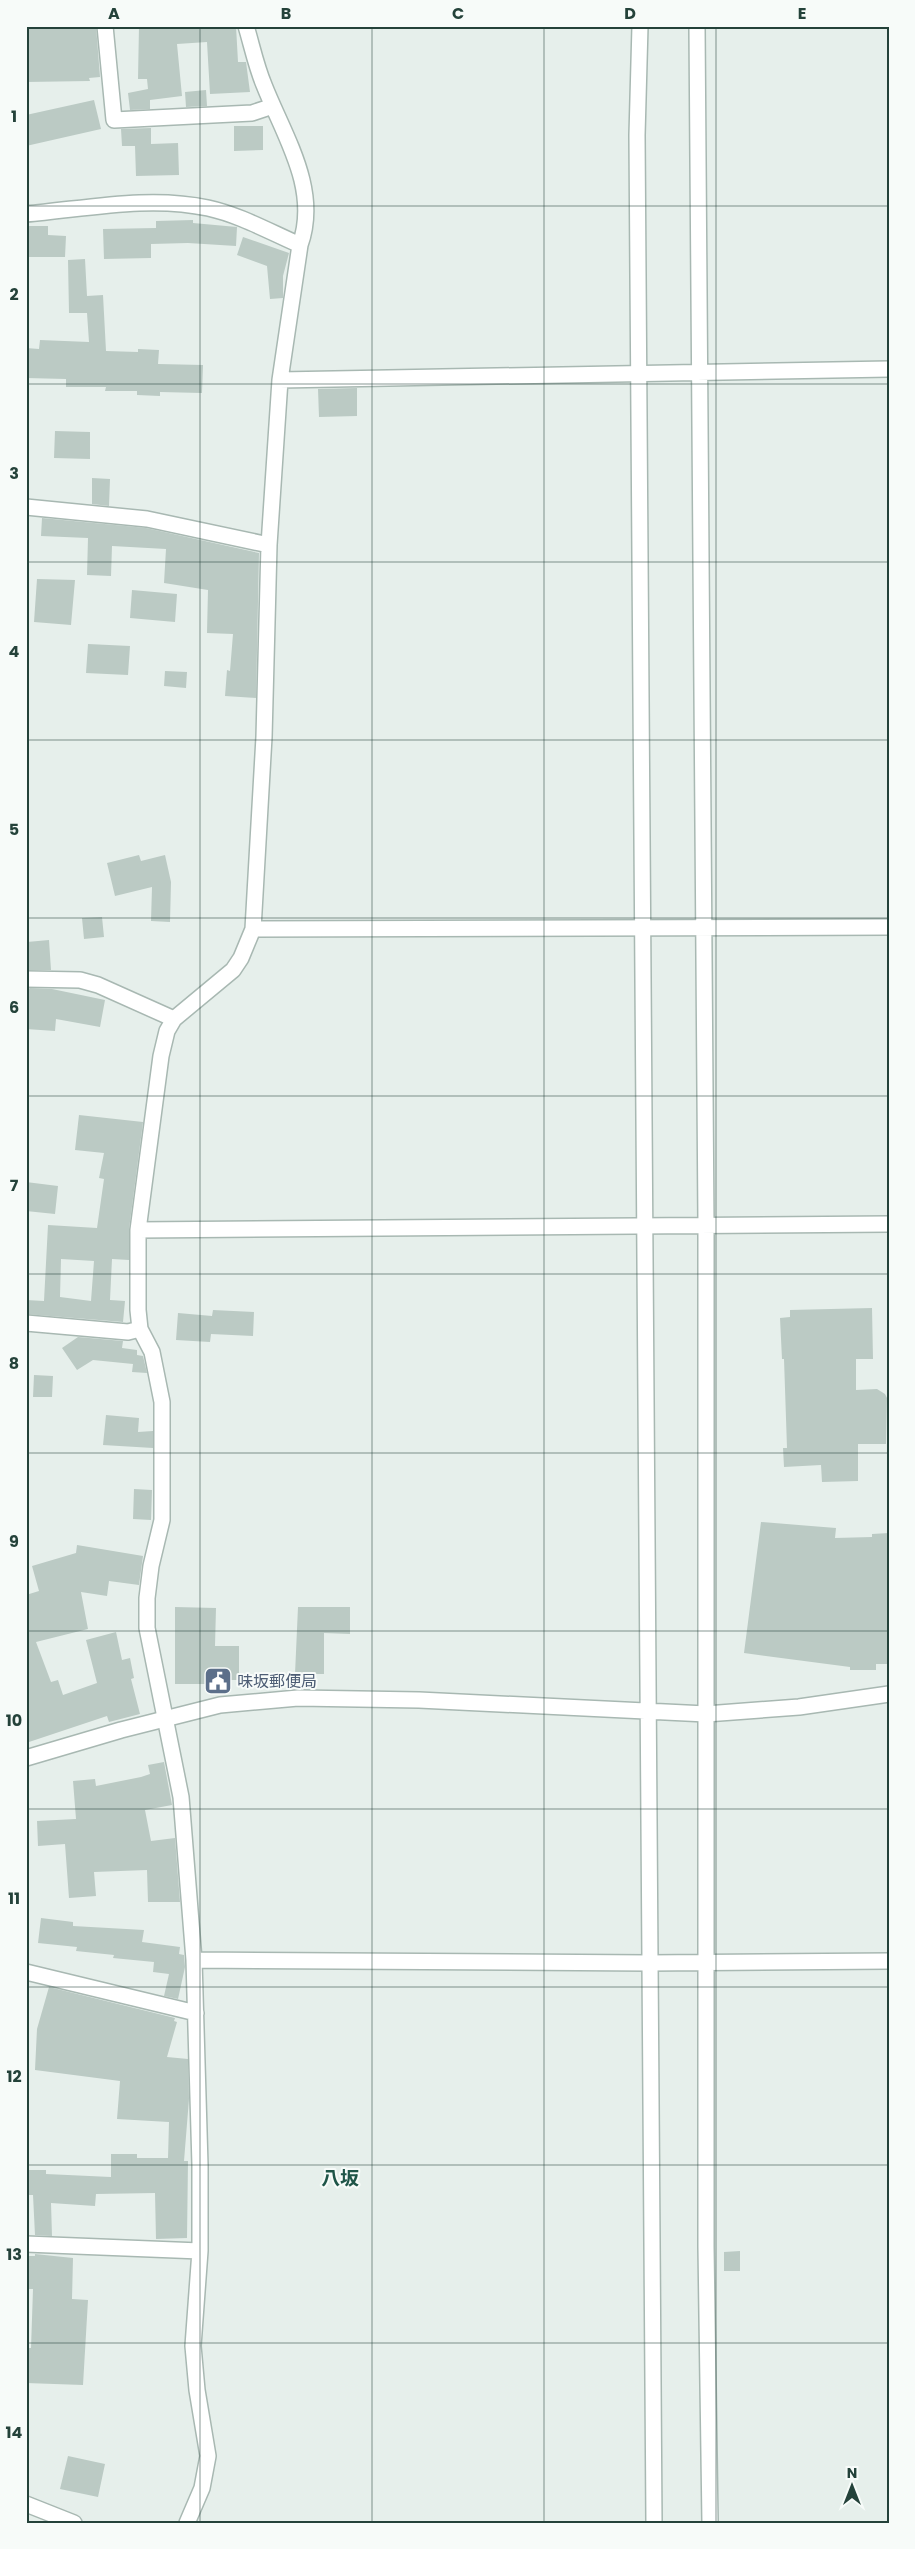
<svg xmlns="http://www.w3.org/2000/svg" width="915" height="2549" font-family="Poppins,'Noto Sans JP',sans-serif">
	<rect width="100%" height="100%" fill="#e6efeb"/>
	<path fill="#bbcac4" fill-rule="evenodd" d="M 26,26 L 96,26 L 100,77 L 89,78 L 90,81 L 26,82 Z
		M 139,26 L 236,26 L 238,62 L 246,62 L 250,92 L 210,94 L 207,42 L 177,44 L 182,96 L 150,100 L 150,109 L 130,110 L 128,93 L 148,89 L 147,79 L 138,79 Z
		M 206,90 L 207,106 L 186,107 L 185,92 Z
		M 94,100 L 101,129 L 26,146 L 26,115 Z
		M 234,126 L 263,126 L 263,150 L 234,151 Z
		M 151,128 L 151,144 L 178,143 L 179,175 L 136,176 L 135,146 L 122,146 L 121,129 Z
		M 193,220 L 193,223 L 237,227 L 236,246 L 188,243 L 151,244 L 151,258 L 104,259 L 103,229 L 156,228 L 156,221 Z
		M 26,226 L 48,226 L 48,235 L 66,236 L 65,257 L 26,257 Z
		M 243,237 L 289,253 L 283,276 L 283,298 L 270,299 L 267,266 L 237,255 Z
		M 85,259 L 87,296 L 103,295 L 106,351 L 138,352 L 138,349 L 159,350 L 158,364 L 203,365 L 202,393 L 160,392 L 160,396 L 137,395 L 137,391 L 105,391 L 106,387 L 66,387 L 66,379 L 26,378 L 26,348 L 39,349 L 40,340 L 89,342 L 87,313 L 69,313 L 68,260 Z
		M 357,388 L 357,416 L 319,417 L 318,389 Z
		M 55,431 L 90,432 L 90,459 L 54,458 Z
		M 92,478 L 110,479 L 109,506 L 92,504 Z
		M 42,518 L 146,528 L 259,553 L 256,698 L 225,696 L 227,670 L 230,671 L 233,634 L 207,633 L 208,590 L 164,583 L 166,549 L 112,546 L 111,576 L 87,575 L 88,538 L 41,536 Z
		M 37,579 L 75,580 L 71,625 L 34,622 Z
		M 132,590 L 177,594 L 175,622 L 130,618 Z
		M 88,644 L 130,646 L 128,675 L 86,673 Z
		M 165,671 L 187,672 L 186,688 L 164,686 Z
		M 139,855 L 141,861 L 165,855 L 171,882 L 170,922 L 151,921 L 152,887 L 115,896 L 107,863 Z
		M 102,917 L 104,937 L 84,939 L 82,918 Z
		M 49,940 L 51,970 L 29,970 L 27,942 Z
		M 30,988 L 52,989 L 105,1000 L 100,1027 L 56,1019 L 55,1031 L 26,1029 L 27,990 Z
		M 79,1115 L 143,1122 L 129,1229 L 129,1260 L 112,1259 L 110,1300 L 125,1301 L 123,1322 L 26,1314 L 26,1300 L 44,1301 L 48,1225 L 97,1228 L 104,1179 L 99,1178 L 104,1153 L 75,1150 ZM 61,1259 L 94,1261 L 91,1301 L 60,1297 Z
		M 26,1182 L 58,1186 L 55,1214 L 26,1211 Z
		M 872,1308 L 873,1359 L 856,1359 L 856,1390 L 877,1389 L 885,1394 L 887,1398 L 886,1444 L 858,1444 L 858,1481 L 822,1482 L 821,1465 L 784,1467 L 783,1448 L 787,1448 L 784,1359 L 782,1359 L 780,1318 L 790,1317 L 790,1310 Z
		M 213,1310 L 254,1312 L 253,1336 L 211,1334 L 210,1342 L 176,1340 L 178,1313 L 212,1316 Z
		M 78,1337 L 123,1341 L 122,1348 L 137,1350 L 137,1355 L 143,1356 L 147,1373 L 132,1372 L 133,1364 L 93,1360 L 77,1370 L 62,1348 Z
		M 34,1375 L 53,1376 L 52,1397 L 33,1397 Z
		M 106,1415 L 139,1418 L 138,1432 L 153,1431 L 153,1448 L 103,1445 Z
		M 134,1489 L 152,1490 L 151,1520 L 133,1519 Z
		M 761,1522 L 836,1528 L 835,1538 L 872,1537 L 872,1534 L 889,1533 L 889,1664 L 876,1664 L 876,1670 L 850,1670 L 850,1667 L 744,1653 Z
		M 77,1545 L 143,1556 L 139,1585 L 109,1581 L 107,1596 L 81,1592 L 88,1629 L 36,1642 L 51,1682 L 58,1680 L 63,1695 L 97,1683 L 86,1640 L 116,1632 L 122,1660 L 130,1658 L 134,1678 L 131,1679 L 140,1714 L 109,1722 L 107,1716 L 26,1743 L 26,1595 L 39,1591 L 32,1566 L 76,1553 Z
		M 175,1607 L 216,1608 L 215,1646 L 239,1646 L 239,1680 L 213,1680 L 213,1684 L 175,1684 Z
		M 298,1607 L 350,1607 L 350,1634 L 324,1633 L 324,1674 L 295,1674 Z
		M 164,1762 L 172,1805 L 145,1810 L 151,1841 L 175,1838 L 180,1902 L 148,1902 L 147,1870 L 94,1872 L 96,1896 L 69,1898 L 65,1844 L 38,1846 L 37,1821 L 76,1819 L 73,1781 L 95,1779 L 96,1786 L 141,1777 L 150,1774 L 148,1765 Z
		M 41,1918 L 73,1922 L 73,1926 L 144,1930 L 142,1942 L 180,1947 L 179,1954 L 184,1955 L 185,1967 L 178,1999 L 164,1996 L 169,1974 L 153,1972 L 154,1962 L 113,1958 L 114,1955 L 76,1951 L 77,1947 L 38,1943 Z
		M 49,1987 L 175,2018 L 174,2021 L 177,2022 L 167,2057 L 188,2059 L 189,2099 L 184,2161 L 188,2161 L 187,2238 L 156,2239 L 155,2193 L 96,2194 L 95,2206 L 51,2203 L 52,2236 L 35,2235 L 33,2195 L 29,2195 L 29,2170 L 46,2170 L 46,2174 L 111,2177 L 111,2154 L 137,2154 L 137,2158 L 168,2158 L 169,2122 L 117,2119 L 120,2081 L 35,2070 L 37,2029 Z
		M 740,2251 L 740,2271 L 724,2271 L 724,2252 Z
		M 35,2254 L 73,2258 L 72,2299 L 88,2300 L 83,2385 L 26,2383 L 26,2348 L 31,2348 L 33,2289 L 26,2289 L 26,2256 L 35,2256 Z
		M 68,2456 L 105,2464 L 98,2497 L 60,2489 Z"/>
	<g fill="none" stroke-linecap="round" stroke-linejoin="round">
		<g stroke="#a8b8b2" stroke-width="18">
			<path id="minor" d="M 105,26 L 114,120 L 252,113 L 273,106
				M 697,26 L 706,1224 L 706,2247 L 710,2523
				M 26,214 C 85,209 149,195 208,208 C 240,215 270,232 300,245
				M 280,380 L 889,369
				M 26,507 L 147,519 L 269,545
				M 253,929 L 889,927
				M 26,979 L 80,980 L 98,985 L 174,1019
				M 138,1230 L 889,1224
				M 26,1323 L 128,1332 L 140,1329
				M 194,1960 L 649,1963 L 889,1961
				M 26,1972 L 196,2013
				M 26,2244 L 200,2251
				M 26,2504 L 74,2523
				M 187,2523 L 202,2488 L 208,2456 L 197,2390 L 193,2346 L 200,2251 L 200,2165 L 194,1960 L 181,1797 L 147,1628 L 147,1598 L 151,1566 L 162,1520 L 162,1402 L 152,1352 L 140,1329 L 138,1310 L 138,1230 L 161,1056 L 167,1031 L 174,1019 L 233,970 L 241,958 L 253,929 L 264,737 L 269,545 L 280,380 L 300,245 C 320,189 284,136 264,85 C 256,66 252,46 246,26"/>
		</g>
		<g stroke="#a8b8b2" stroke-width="18">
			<path id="tertiary" d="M 640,26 L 637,135 L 654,2523
				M 26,1758 L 121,1730 L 220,1705 L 298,1698 L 419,1700 L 706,1714 L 799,1707 L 889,1694"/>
		</g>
		<use href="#minor" stroke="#fff" stroke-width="15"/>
		<use href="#tertiary" stroke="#fff" stroke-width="15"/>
	</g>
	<path fill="none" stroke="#24423a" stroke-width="1" stroke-opacity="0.55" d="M 200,26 L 200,2523M 372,26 L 372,2523M 544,26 L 544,2523M 716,26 L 716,2523M 26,206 L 889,206M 26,384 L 889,384M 26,562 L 889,562M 26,740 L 889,740M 26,918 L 889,918M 26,1096 L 889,1096M 26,1274 L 889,1274M 26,1453 L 889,1453M 26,1631 L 889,1631M 26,1809 L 889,1809M 26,1987 L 889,1987M 26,2165 L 889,2165M 26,2343 L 889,2343"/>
	<defs>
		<g id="civic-square" transform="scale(1.4375)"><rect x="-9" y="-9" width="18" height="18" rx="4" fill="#5c6f8a" stroke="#f7fbf9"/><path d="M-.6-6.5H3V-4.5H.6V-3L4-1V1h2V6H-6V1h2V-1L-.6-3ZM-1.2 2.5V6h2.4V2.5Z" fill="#fff"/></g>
	</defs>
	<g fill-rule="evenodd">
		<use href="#civic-square" x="218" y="1681"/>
	</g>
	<g text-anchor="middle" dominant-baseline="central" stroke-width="4" stroke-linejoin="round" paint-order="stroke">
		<g font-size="16" fill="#4e5e75" stroke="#f7fbf9" text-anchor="start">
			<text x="237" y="1681">味坂郵便局</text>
		</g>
		<g font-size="19" font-weight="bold" fill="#1f5548" stroke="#f7fbf9">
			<text x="340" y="2178">八坂</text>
		</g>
	</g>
	<rect width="915" height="2549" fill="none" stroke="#f7fbf9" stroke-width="55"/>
	<g transform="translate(852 2486)" stroke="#f7fbf9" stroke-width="4" paint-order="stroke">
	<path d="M0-4L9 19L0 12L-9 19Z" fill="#24423a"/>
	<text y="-8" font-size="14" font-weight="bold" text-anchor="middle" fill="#24423a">N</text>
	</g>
	<rect x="28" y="28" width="860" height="2494" fill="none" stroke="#24423a" stroke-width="2"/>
	<g font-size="16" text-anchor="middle" font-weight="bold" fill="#24423a">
		<text x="114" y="19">A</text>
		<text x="286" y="19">B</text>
		<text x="458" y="19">C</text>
		<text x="630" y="19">D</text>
		<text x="802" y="19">E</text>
		<text x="14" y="122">1</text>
		<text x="14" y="300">2</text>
		<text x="14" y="479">3</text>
		<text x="14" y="657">4</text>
		<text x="14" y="835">5</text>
		<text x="14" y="1013">6</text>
		<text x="14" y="1191">7</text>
		<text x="14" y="1369">8</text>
		<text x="14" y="1547">9</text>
		<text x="14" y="1726">10</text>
		<text x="14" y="1904">11</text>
		<text x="14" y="2082">12</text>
		<text x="14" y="2260">13</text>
		<text x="14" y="2438">14</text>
	</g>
</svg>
